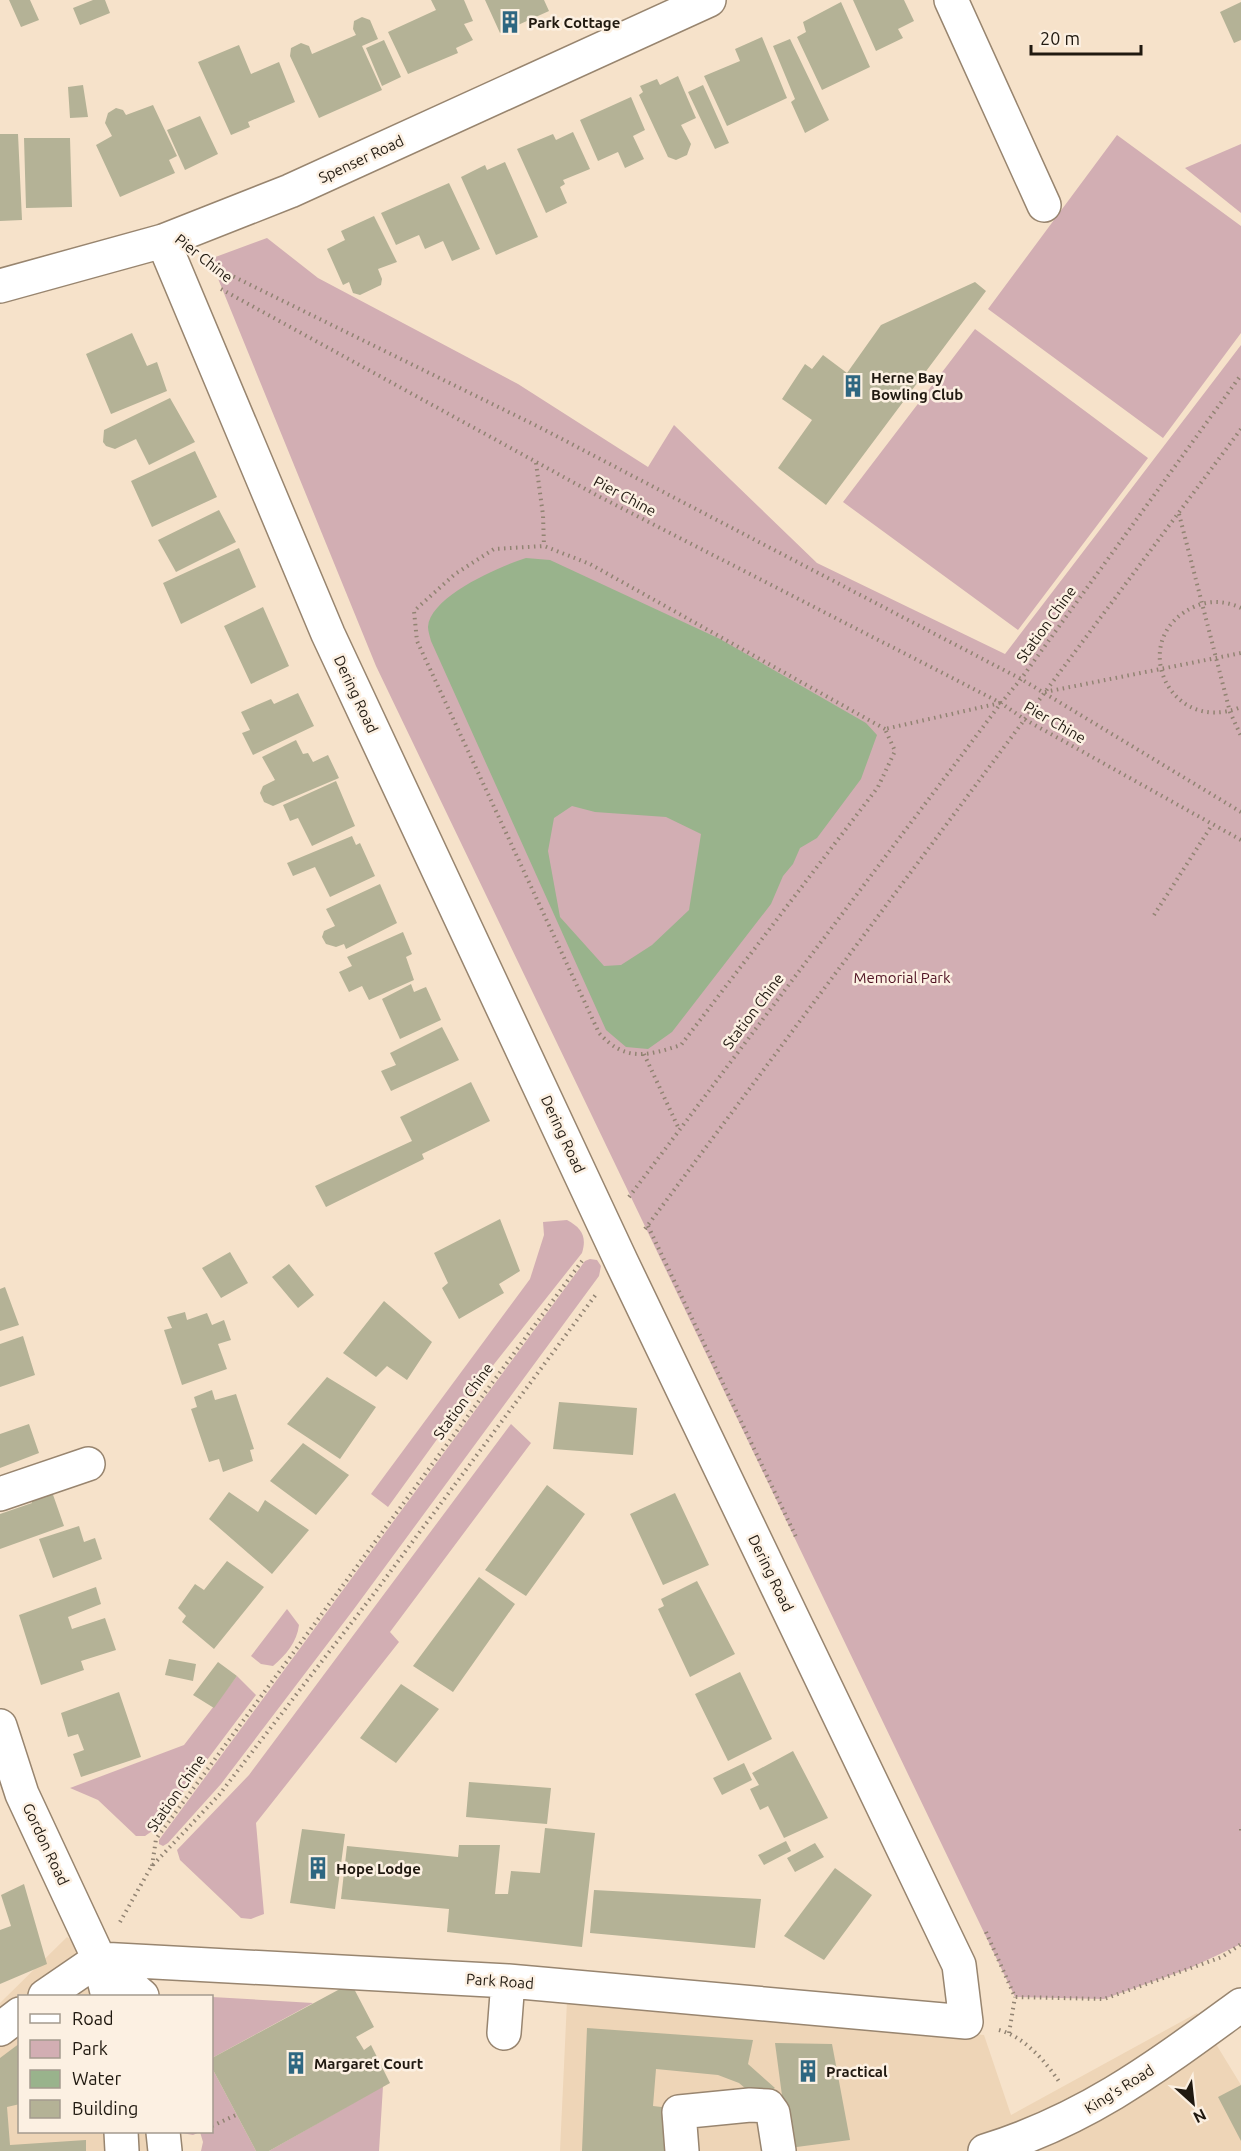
<svg xmlns="http://www.w3.org/2000/svg" width="1241" height="2151" font-family="Ubuntu,sans-serif">
	<rect width="100%" height="100%" fill="#f6e2ca"/>
	<path fill="#eed5b7" d="M 67,1937 L 133,1982 L 135,1996 L 20,1996 L 20,2132 L 157,2132 L 161,2151 L 0,2151 L 0,2003 Z
		M 567,2001 L 984,2035 L 1011,2115 L 1197,2013 L 1241,2085 L 1241,2151 L 560,2151 Z"/>
	<path fill="#d2aeb3" d="M 1117,135 L 1241,226 L 1241,333 L 1163,438 L 988,309 Z
		M 1241,144 L 1241,213 L 1185,168 Z
		M 267,238 L 318,278 L 518,384 L 648,467 L 674,425 L 817,563 L 1005,654 L 1241,345 L 1241,1944 L 1188,1969 L 1104,1999 L 1015,1997 L 376,666 L 210,259 Z
		M 975,329 L 1148,458 L 1018,630 L 843,502 Z
		M 567,1220 C 582,1228 587,1237 582,1253 L 464,1402 L 388,1507 L 371,1494 L 530,1279 L 544,1235 L 543,1222 Z
		M 590,1259 L 597,1260 L 601,1266 L 599,1276 L 354,1609 L 221,1784 L 168,1843 L 163,1846 L 159,1844 L 159,1840 L 585,1261 Z
		M 511,1424 L 531,1443 L 390,1632 L 399,1642 L 256,1823 L 264,1914 L 251,1919 L 241,1918 L 180,1860 L 177,1850 L 249,1775 Z
		M 287,1609 L 299,1625 C 297,1642 286,1655 273,1666 L 261,1664 L 251,1656 Z
		M 237,1676 L 256,1695 L 155,1829 L 145,1836 L 136,1836 L 98,1800 L 70,1788 L 184,1745 Z
		M 212,1997 L 313,2003 L 212,2058 Z
		M 212,2068 L 256,2151 L 201,2151 L 203,2142 L 200,2132 L 193,2135 L 182,2133 L 212,2132 Z
		M 383,2086 L 379,2151 L 269,2151 Z"/>
	<path fill="#99b38c" fill-rule="evenodd" d="M 526,558 L 550,560 L 720,639 L 866,723 L 877,735 L 861,779 L 817,838 L 800,848 L 793,864 L 783,876 L 771,904 L 672,1032 L 648,1049 L 626,1047 L 606,1030 L 431,641 C 430,637 428,631 428,627 C 430,596 501,566 526,558 ZM 572,806 L 595,812 L 666,817 L 701,834 L 689,910 L 652,945 L 621,965 L 604,966 L 560,917 L 548,851 L 554,818 Z"/>
	<path fill="#b4b296" d="M 9,0 L 30,0 L 39,20 L 21,27 Z
		M 93,0 L 105,0 L 110,13 L 80,25 L 73,8 Z
		M 431,0 L 464,0 L 473,21 L 464,24 L 473,40 L 456,48 L 458,53 L 408,74 L 388,32 L 436,10 Z
		M 485,0 L 544,0 L 549,11 L 500,33 Z
		M 853,0 L 904,0 L 914,21 L 898,29 L 903,38 L 876,51 Z
		M 841,2 L 870,67 L 822,90 L 797,37 L 806,32 L 803,22 Z
		M 1241,2 L 1241,40 L 1234,43 L 1220,12 Z
		M 362,17 L 370,20 L 378,39 L 362,46 L 382,90 L 319,118 L 290,56 L 291,48 L 301,43 L 309,46 L 312,54 L 356,35 L 353,29 L 354,21 Z
		M 762,37 L 787,98 L 727,126 L 704,76 L 740,61 L 735,49 Z
		M 790,39 L 829,120 L 805,133 L 791,102 L 795,99 L 773,46 Z
		M 384,40 L 401,77 L 382,86 L 366,48 Z
		M 239,45 L 251,74 L 279,62 L 295,102 L 248,122 L 250,127 L 231,135 L 198,62 Z
		M 678,76 L 696,118 L 681,125 L 691,144 L 687,155 L 676,160 L 668,157 L 639,95 L 643,92 L 640,86 L 657,79 L 660,85 Z
		M 83,85 L 88,117 L 70,118 L 68,87 Z
		M 703,85 L 729,143 L 715,149 L 688,92 Z
		M 631,97 L 645,130 L 633,136 L 644,159 L 625,168 L 618,152 L 598,161 L 580,120 Z
		M 153,105 L 177,156 L 169,160 L 175,173 L 120,197 L 96,145 L 112,136 L 105,123 L 108,113 L 116,108 L 123,110 L 126,115 Z
		M 200,116 L 218,154 L 185,170 L 167,130 Z
		M 573,132 L 590,169 L 563,180 L 565,184 L 560,187 L 567,203 L 546,213 L 517,149 L 553,134 L 556,140 Z
		M 0,134 L 18,134 L 22,220 L 0,221 Z
		M 24,138 L 70,138 L 72,207 L 26,208 Z
		M 505,162 L 538,237 L 496,255 L 461,177 L 485,165 L 487,170 Z
		M 449,183 L 480,249 L 452,261 L 443,241 L 425,249 L 419,235 L 396,245 L 381,213 Z
		M 374,216 L 397,262 L 378,269 L 382,279 L 381,285 L 360,295 L 353,293 L 349,282 L 343,285 L 327,249 L 345,240 L 341,231 Z
		M 975,282 L 986,291 L 826,505 L 778,468 L 812,420 L 782,399 L 805,364 L 812,369 L 823,355 L 847,373 L 881,325 Z
		M 132,333 L 147,366 L 157,362 L 167,391 L 111,414 L 86,354 Z
		M 170,398 L 195,442 L 149,465 L 136,439 L 115,449 L 106,446 L 103,442 L 104,430 Z
		M 195,451 L 217,497 L 152,527 L 131,481 Z
		M 219,510 L 236,542 L 176,572 L 158,540 Z
		M 239,548 L 256,587 L 181,624 L 163,583 Z
		M 263,607 L 289,666 L 251,684 L 224,626 Z
		M 298,693 L 314,726 L 253,755 L 242,733 L 250,730 L 241,712 L 271,699 L 274,704 Z
		M 296,740 L 303,754 L 308,753 L 313,762 L 328,755 L 339,778 L 273,806 L 264,802 L 260,793 L 263,786 L 275,780 L 262,757 Z
		M 336,781 L 355,826 L 312,846 L 298,818 L 290,821 L 283,805 Z
		M 352,836 L 356,845 L 360,843 L 375,876 L 330,897 L 315,867 L 293,876 L 287,863 Z
		M 380,884 L 397,923 L 346,949 L 344,944 L 336,947 L 326,944 L 322,937 L 324,931 L 335,926 L 326,909 Z
		M 403,932 L 412,954 L 406,957 L 414,980 L 369,1000 L 362,986 L 349,992 L 339,972 L 352,966 L 347,957 Z
		M 411,984 L 414,992 L 426,987 L 441,1020 L 400,1039 L 382,999 Z
		M 442,1027 L 459,1060 L 391,1091 L 381,1071 L 396,1065 L 390,1053 Z
		M 471,1082 L 490,1121 L 422,1154 L 424,1159 L 326,1207 L 315,1186 L 412,1141 L 400,1117 Z
		M 500,1219 L 520,1271 L 499,1284 L 504,1293 L 459,1319 L 442,1288 L 448,1283 L 434,1253 Z
		M 230,1252 L 248,1283 L 221,1298 L 202,1268 Z
		M 289,1264 L 314,1295 L 298,1308 L 272,1277 Z
		M 5,1287 L 19,1325 L 0,1331 L 0,1289 Z
		M 384,1301 L 432,1342 L 407,1380 L 387,1366 L 376,1377 L 343,1353 Z
		M 185,1312 L 187,1320 L 207,1313 L 212,1325 L 224,1320 L 231,1340 L 218,1344 L 227,1369 L 182,1385 L 164,1330 L 172,1328 L 167,1317 Z
		M 23,1336 L 35,1375 L 0,1387 L 0,1344 Z
		M 327,1377 L 376,1407 L 340,1459 L 287,1424 Z
		M 212,1390 L 215,1400 L 236,1394 L 254,1449 L 250,1450 L 253,1461 L 223,1472 L 219,1459 L 209,1462 L 191,1409 L 197,1407 L 194,1397 Z
		M 559,1402 L 637,1408 L 633,1455 L 553,1449 Z
		M 29,1424 L 39,1453 L 0,1468 L 0,1434 Z
		M 303,1443 L 349,1475 L 316,1515 L 270,1481 Z
		M 547,1485 L 585,1514 L 526,1596 L 485,1570 Z
		M 51,1489 L 64,1526 L 0,1549 L 0,1514 L 32,1503 L 30,1496 Z
		M 229,1492 L 258,1512 L 265,1500 L 309,1530 L 272,1574 L 209,1519 Z
		M 675,1493 L 709,1565 L 663,1585 L 630,1514 Z
		M 79,1526 L 84,1542 L 95,1538 L 102,1559 L 53,1578 L 39,1539 Z
		M 227,1561 L 264,1587 L 214,1649 L 182,1622 L 186,1616 L 178,1608 L 195,1584 L 204,1590 Z
		M 479,1577 L 515,1604 L 453,1692 L 413,1666 Z
		M 697,1581 L 735,1654 L 690,1677 L 658,1609 L 664,1606 L 661,1599 Z
		M 96,1587 L 101,1604 L 68,1617 L 72,1629 L 105,1618 L 116,1650 L 81,1661 L 84,1670 L 41,1685 L 19,1615 Z
		M 169,1659 L 196,1664 L 193,1681 L 165,1675 Z
		M 218,1662 L 237,1676 L 214,1708 L 193,1695 Z
		M 740,1672 L 772,1739 L 728,1761 L 695,1694 Z
		M 401,1684 L 439,1709 L 396,1763 L 360,1738 Z
		M 119,1692 L 141,1757 L 81,1777 L 73,1754 L 84,1750 L 78,1734 L 68,1737 L 61,1713 Z
		M 793,1751 L 828,1818 L 784,1838 L 768,1806 L 760,1810 L 750,1789 L 759,1785 L 752,1773 Z
		M 744,1763 L 752,1780 L 722,1795 L 713,1778 Z
		M 469,1782 L 551,1788 L 547,1824 L 466,1817 Z
		M 545,1828 L 595,1833 L 582,1947 L 447,1932 L 449,1909 L 341,1899 L 347,1846 L 458,1857 L 459,1845 L 500,1845 L 495,1894 L 508,1894 L 511,1871 L 540,1873 Z
		M 302,1829 L 345,1834 L 335,1909 L 290,1903 Z
		M 786,1841 L 791,1851 L 764,1865 L 758,1855 Z
		M 815,1843 L 824,1857 L 795,1872 L 787,1858 Z
		M 835,1868 L 872,1895 L 824,1960 L 784,1936 Z
		M 24,1884 L 47,1964 L 0,1984 L 0,1930 L 11,1926 L 1,1895 Z
		M 594,1890 L 761,1899 L 755,1948 L 590,1933 Z
		M 351,1983 L 374,2027 L 356,2037 L 364,2050 L 371,2045 L 390,2083 L 269,2151 L 256,2151 L 212,2068 L 212,2058 Z
		M 587,2028 L 753,2040 L 748,2064 L 775,2088 L 758,2099 L 739,2083 L 718,2075 L 656,2069 L 653,2106 L 670,2108 L 665,2151 L 582,2151 Z
		M 20,2043 L 20,2104 L 7,2107 L 10,2145 L 86,2140 L 86,2151 L 0,2151 L 0,2058 Z
		M 775,2043 L 832,2044 L 850,2140 L 789,2148 Z
		M 1241,2085 L 1241,2141 L 1218,2097 Z"/>
	<g fill="none" stroke-linecap="round" stroke-linejoin="round">
		<g stroke="#98856f" stroke-width="36">
			<path id="minor" d="M 951,0 L 1044,205
				M 0,286 L 163,241 L 290,191 L 709,0
				M 0,1494 L 88,1464
				M 0,1726 L 22,1794 L 99,1959 L 108,1996
				M 99,1959 L 142,1996
				M 45,1996 L 99,1959 L 508,1981 L 966,2022 L 959,1965 L 621,1261 L 328,634 L 163,241
				M 0,2029 L 20,2014
				M 504,2033 L 508,1981
				M 121,2132 L 122,2151
				M 163,2132 L 165,2151
				M 682,2151 L 679,2112 L 750,2105 L 768,2106 L 773,2113 L 779,2151
				M 985,2151 C 1088,2119 1156,2067 1241,2005"/>
		</g>
		<path stroke="#918372" stroke-width="4" stroke-dasharray="1.5 4.5" stroke-linecap="butt" d="M 212,266 L 539,427 L 1021,679 L 1241,812
			M 221,289 L 600,497 L 1001,703 L 1024,719 L 1241,840
			M 536,463 L 543,515 L 544,546
			M 1179,514 L 1230,712 L 1241,736
			M 1241,608 C 1227,601 1210,600 1196,606 C 1125,636 1168,737 1241,707
			M 1045,692 L 1241,653
			M 885,729 L 590,564 L 544,546 L 494,549 L 455,574 L 414,611 L 417,641 L 599,1033 C 625,1062 647,1056 681,1045 L 878,787 L 895,751 L 885,729 L 1000,703
			M 1154,915 L 1212,825
			M 644,1054 L 679,1129
			M 629,1197 L 1001,703 L 1021,679 L 1241,375
			M 648,1226 L 797,1539
			M 645,1229 L 1241,429
			M 1241,1829 L 1241,1833
			M 152,1866 L 156,1839 L 582,1261
			M 120,1922 L 151,1867 L 219,1795 L 376,1591 L 597,1293
			M 986,1932 L 1015,1997 L 1104,1999 L 1222,1957 L 1241,1944
			M 999,2030 C 1025,2037 1046,2062 1060,2083
			M 1009,2033 L 1015,1997
			M 212,2126 L 236,2115"/>
		<use href="#minor" stroke="#fff" stroke-width="33"/>
	</g>
	<defs>
		<g id="building-bare" transform="scale(1.8)"><path d="M-4-6H4V6H1V3H-1V6H-4ZM-2.5-4.3h1.7v1.8h-1.7ZM.8-4.3h1.7v1.8H.8ZM-2.5-1h1.7V.8h-1.7ZM.8-1h1.7V.8H.8Z" fill="#2e6781" stroke="#fcf0e2" stroke-width="2.5" paint-order="stroke"/></g>
	</defs>
	<g fill-rule="evenodd">
		<use href="#building-bare" x="510" y="22"/>
		<use href="#building-bare" x="853" y="386"/>
		<use href="#building-bare" x="318" y="1868"/>
		<use href="#building-bare" x="296" y="2063"/>
		<use href="#building-bare" x="808" y="2071"/>
	</g>
	<g text-anchor="middle" dominant-baseline="central" stroke-width="5" stroke-linejoin="round" paint-order="stroke">
		<g font-size="15" font-weight="bold" fill="#201910" stroke="#fcf0e2" text-anchor="start">
			<text x="528" y="22">Park Cottage</text>
			<text x="871" y="377">Herne Bay<tspan x="871" dy="17">Bowling Club</tspan></text>
			<text x="336" y="1868">Hope Lodge</text>
			<text x="314" y="2063">Margaret Court</text>
			<text x="826" y="2071">Practical</text>
		</g>
		<g font-size="15" fill="#201910" stroke="#fcf0e2">
			<text transform="translate(361 159) rotate(-25)">Spenser Road</text>
			<text transform="translate(204 258) rotate(38)">Pier Chine</text>
			<text transform="translate(625 496) rotate(28)">Pier Chine</text>
			<text transform="translate(1046 624) rotate(-54)">Station Chine</text>
			<text transform="translate(356 694) rotate(65)">Dering Road</text>
			<text transform="translate(1055 722) rotate(30)">Pier Chine</text>
			<text transform="translate(753 1011) rotate(-53)">Station Chine</text>
			<text transform="translate(563 1134) rotate(65)">Dering Road</text>
			<text transform="translate(463 1401) rotate(-54)">Station Chine</text>
			<text transform="translate(771 1573) rotate(64)">Dering Road</text>
			<text transform="translate(176 1793) rotate(-55)">Station Chine</text>
			<text transform="translate(46 1844) rotate(65)">Gordon Road</text>
			<text transform="translate(500 1981) rotate(4)">Park Road</text>
			<text transform="translate(1119 2089) rotate(-32)">King's Road</text>
		</g>
		<g font-size="15" fill="#4e1122" stroke="#fcf0e2">
			<text x="902" y="977">Memorial Park</text>
		</g>
	</g>
	<rect x="18" y="1995" width="195" height="138" fill="#fcf0e2" stroke="#a49a8e" stroke-width="1.5"/>
	<rect x="30" y="2014" width="30" height="9" fill="#ffffff" stroke="#a49a8e" stroke-width="1.5"/>
	<text x="72" y="2025" font-size="18" fill="#201910">Road</text>
	<rect x="30" y="2040" width="30" height="18" fill="#d2aeb3" stroke="#a49a8e" stroke-width="1.5"/>
	<text x="72" y="2055" font-size="18" fill="#201910">Park</text>
	<rect x="30" y="2070" width="30" height="18" fill="#99b38c" stroke="#a49a8e" stroke-width="1.5"/>
	<text x="72" y="2085" font-size="18" fill="#201910">Water</text>
	<rect x="30" y="2100" width="30" height="18" fill="#b4b296" stroke="#a49a8e" stroke-width="1.5"/>
	<text x="72" y="2115" font-size="18" fill="#201910">Building</text>
	<g transform="translate(1193 2103) rotate(153)" stroke="#fcf0e2" stroke-width="4.5" paint-order="stroke">
	<path d="M0-4.5L10 22L0 15L-10 22Z" fill="#201910"/>
	<text y="-9" font-size="16" font-weight="bold" text-anchor="middle" fill="#201910">N</text>
	</g>
	<path d="M1031 45v9h110v-9" fill="none" stroke="#201910" stroke-width="3"/>
	<text x="1040" y="45" font-size="18" fill="#201910" stroke="#fcf0e2" stroke-width="4.5" paint-order="stroke">20 m</text>
</svg>
